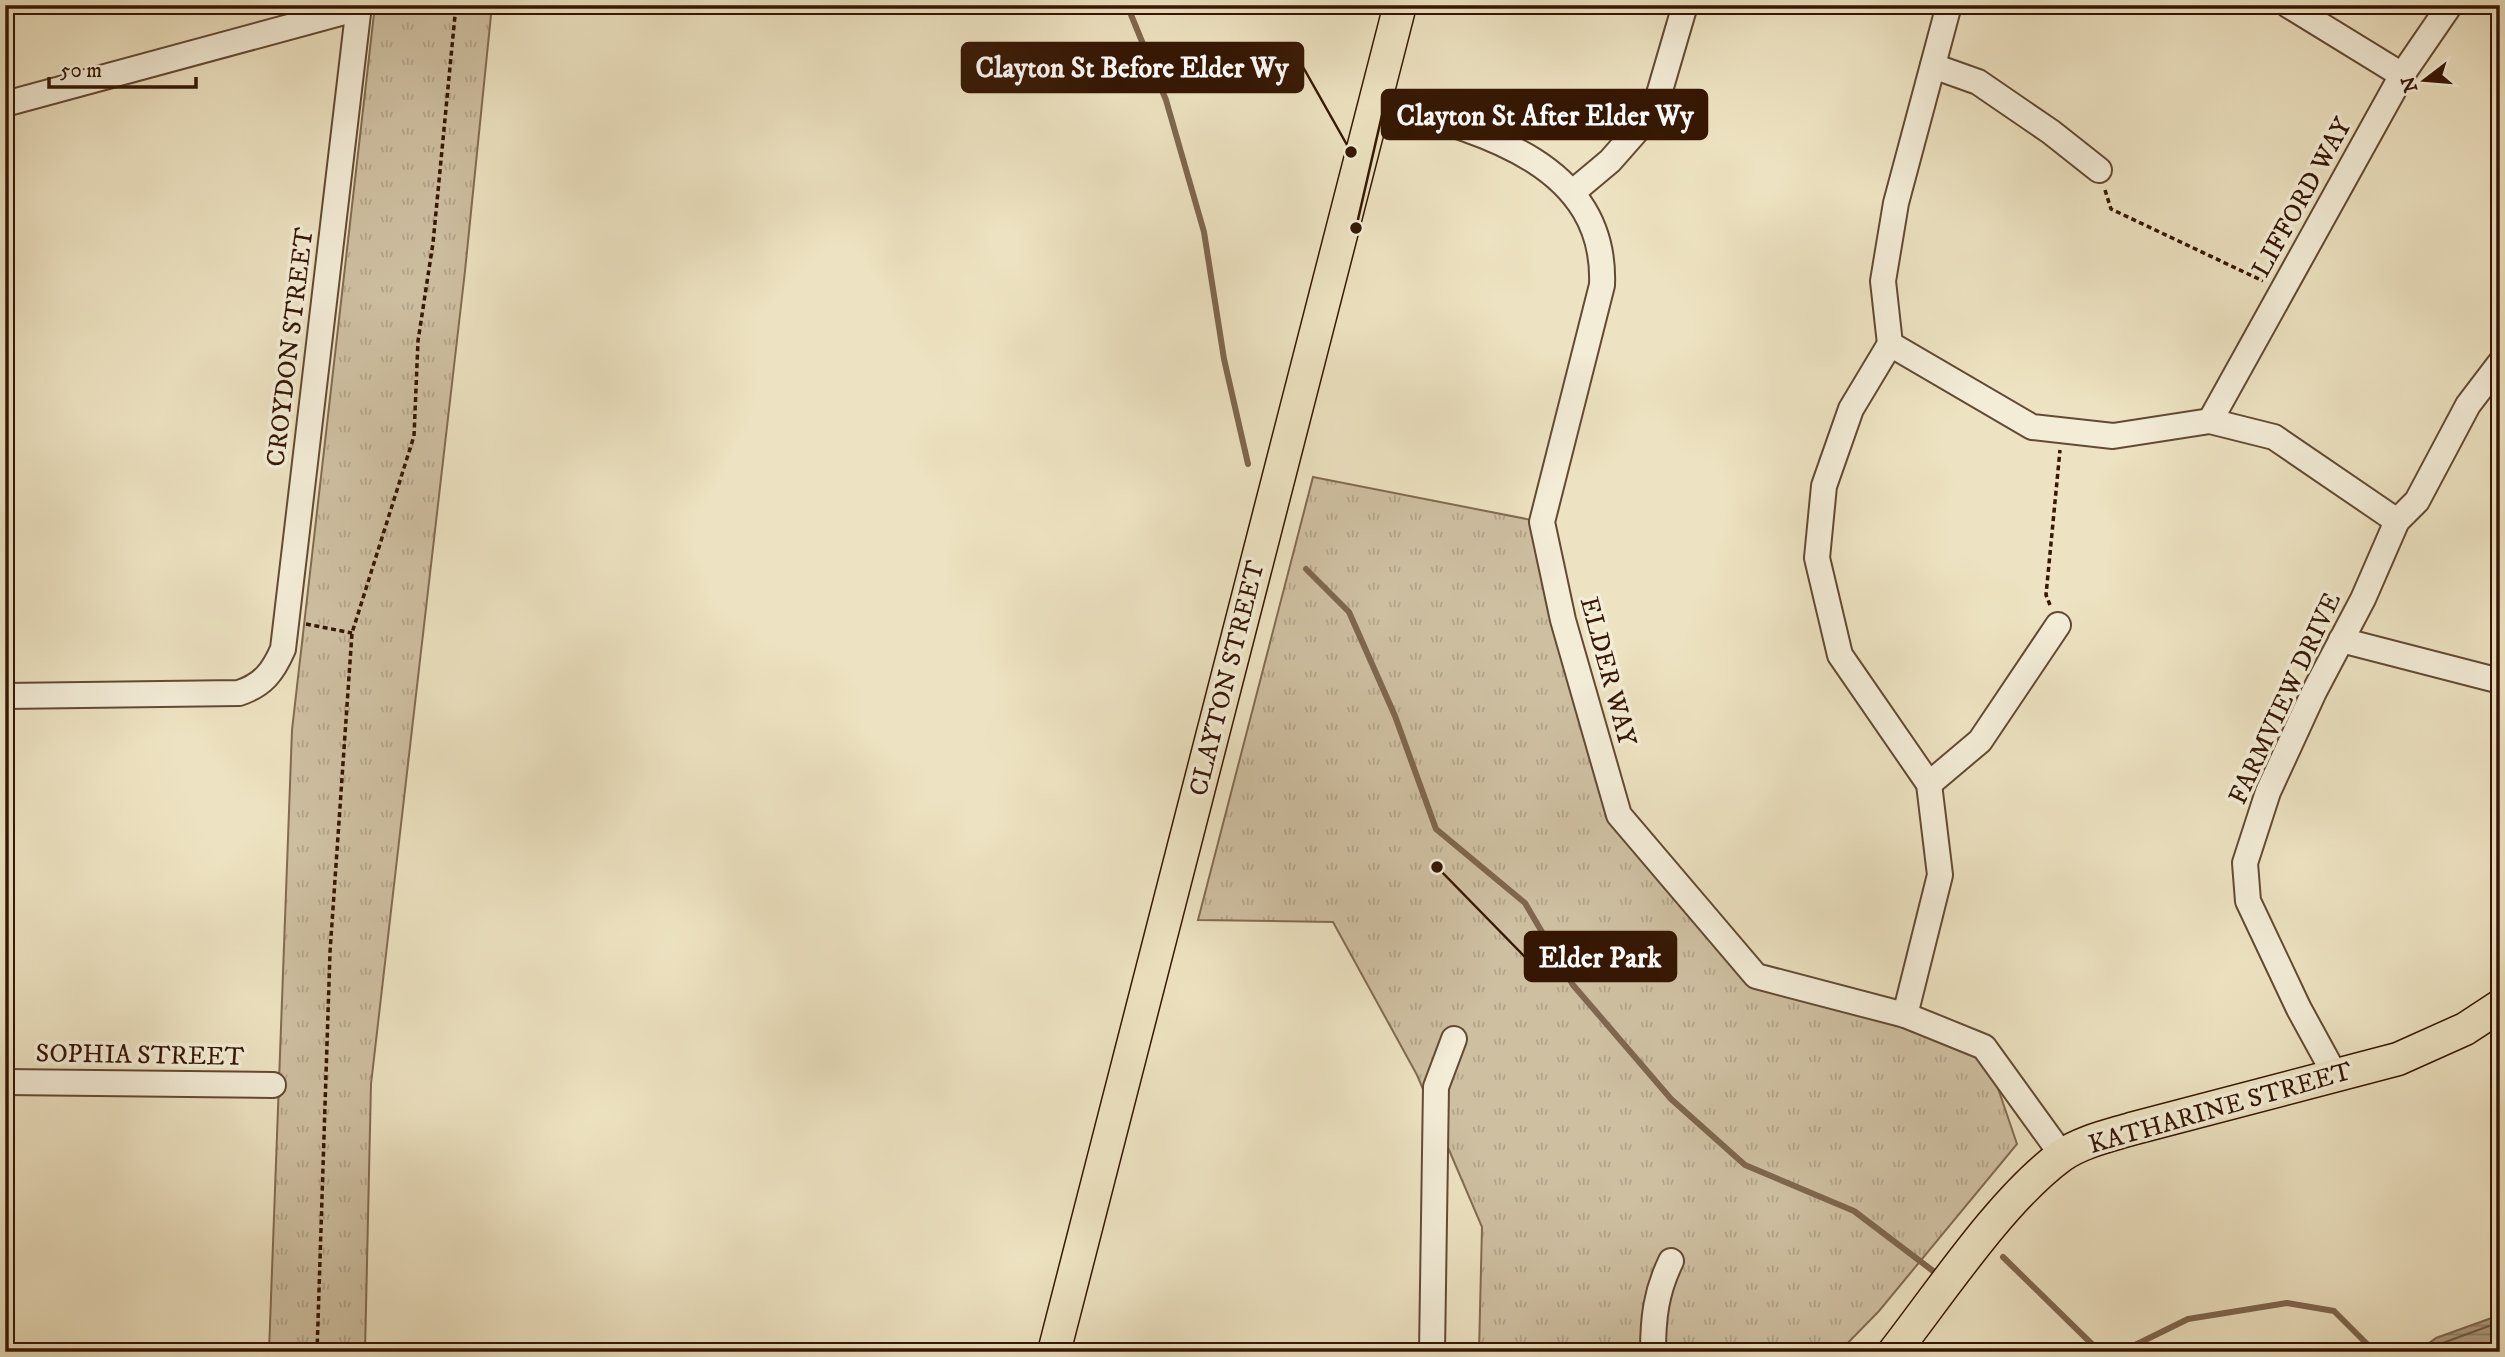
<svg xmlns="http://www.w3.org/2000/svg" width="2505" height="1357" viewBox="0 0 2505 1357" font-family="'IM FELL DW Pica',serif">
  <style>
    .park { fill: url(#park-tufts); stroke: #826b52; stroke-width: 2 }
    .water { fill: url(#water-rules); stroke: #7e674e; stroke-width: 2 }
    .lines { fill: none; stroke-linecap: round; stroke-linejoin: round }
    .shore { stroke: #725a42; stroke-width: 2 }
    .stream { stroke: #7e674e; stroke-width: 6 }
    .minor-casing { stroke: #634a32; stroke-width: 28 }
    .major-casing { stroke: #351703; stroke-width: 35 }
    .path { stroke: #351703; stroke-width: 3.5; stroke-dasharray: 5 3.5; stroke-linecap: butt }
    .minor { stroke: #f3ecd7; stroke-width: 24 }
    .major { stroke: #ede2c1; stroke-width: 32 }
    .labels { text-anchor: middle; stroke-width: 7; stroke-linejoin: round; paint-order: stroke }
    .street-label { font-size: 26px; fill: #351703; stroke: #f3ecd7 }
    .leader { fill: none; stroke: #351703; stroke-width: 2.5 }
    .callout-dot { fill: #351703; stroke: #f3ecd7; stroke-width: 2.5 }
    .callout { fill: #351703; stroke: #351703; stroke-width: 2.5 }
    .callout-label { font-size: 28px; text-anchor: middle; font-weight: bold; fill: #fff }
  </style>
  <defs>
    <pattern id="park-tufts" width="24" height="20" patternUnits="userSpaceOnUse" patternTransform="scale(1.75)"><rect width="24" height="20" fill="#cebfa1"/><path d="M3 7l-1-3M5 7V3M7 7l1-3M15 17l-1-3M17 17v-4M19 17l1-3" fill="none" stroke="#b2a389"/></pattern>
    <pattern id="water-rules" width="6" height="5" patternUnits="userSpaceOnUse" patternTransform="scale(1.75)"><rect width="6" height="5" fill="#ae9d80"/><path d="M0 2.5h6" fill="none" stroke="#8e7f67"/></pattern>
  </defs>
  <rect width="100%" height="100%" fill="#ede2c1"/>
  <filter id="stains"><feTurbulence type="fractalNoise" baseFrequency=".00286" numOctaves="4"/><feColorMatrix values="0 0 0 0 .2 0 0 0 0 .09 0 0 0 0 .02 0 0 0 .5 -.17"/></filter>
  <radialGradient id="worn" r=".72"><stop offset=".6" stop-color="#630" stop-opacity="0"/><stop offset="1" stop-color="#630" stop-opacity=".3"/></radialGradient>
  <g class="park">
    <polygon points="375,5 492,5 465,271 371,1084 365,1352 269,1352 292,730"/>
    <polygon points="1313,477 1542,522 1619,815 1756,976 1984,1047 2017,1144 1879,1311 1839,1352 1479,1352 1482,1227 1417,1075 1333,922 1198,920"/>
  </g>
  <polygon class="water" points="2500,1315 2500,1352 2417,1352 2436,1338"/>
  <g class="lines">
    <polyline class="shore" points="2429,1352 2440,1344 2500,1322"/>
    <g class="stream">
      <polyline points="1127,5 1166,100 1204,232 1224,359 1248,464"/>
      <polyline points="1306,569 1349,612 1395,716 1436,829 1525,903 1573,985 1671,1099 1745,1165 1854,1211 1937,1274"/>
      <polyline points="2003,1257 2099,1351 2133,1346 2188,1319 2287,1303 2334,1311 2375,1352"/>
    </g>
    <defs>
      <g id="minor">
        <polyline points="1949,5 1896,203 1883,281 1890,344 2032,427 2113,436 2210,421 2274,437 2397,521"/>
        <polyline points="2288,5 2402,75"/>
        <polyline points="1933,66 1978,82 2051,132 2099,170"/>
        <path d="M1375,102c97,27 232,57 227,183l-60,237 21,98 56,195 137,161 149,39 79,32 78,108"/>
        <polyline points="5,104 359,8"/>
        <polyline points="1573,192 1610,161 1654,111 1685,5"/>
        <polyline points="1890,344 1851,409 1824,486 1817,558 1840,655 1929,784 1940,875 1905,1015"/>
        <polyline points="2210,421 2402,75 2450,5"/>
        <polyline points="2341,640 2500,681"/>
        <path d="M5,696l234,-3c24,-8 34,-21 44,-44l76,-644"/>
        <polyline points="1929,784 1980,741 2058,625"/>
        <polyline points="2334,1073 2299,1009 2248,901 2245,863 2268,792 2314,692 2363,599 2397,521 2417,501 2468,405 2500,363"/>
        <polyline points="5,1082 273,1085"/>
        <polyline points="1432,1352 1436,1087 1454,1039"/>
        <path d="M1653,1352c0,-34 3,-60 18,-91"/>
      </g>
      <g id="major">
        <polyline points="1054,1352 1400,5"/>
        <path d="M1894,1352c46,-59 108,-153 167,-196 20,-14 47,-20 70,-27l267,-70 67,-30 35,-23"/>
      </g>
    </defs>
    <use href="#minor" class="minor-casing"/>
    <use href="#major" class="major-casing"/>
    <g class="path">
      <polyline points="2105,190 2111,209 2263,281"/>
      <polyline points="2050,605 2046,595 2060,450"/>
      <polyline points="306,624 352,633"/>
      <polyline points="2498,700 2494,711 2500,720"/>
      <polyline points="317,1352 330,952 352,633 414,436 418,341 433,243 456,5"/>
    </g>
    <use href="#minor" class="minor"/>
    <use href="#major" class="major"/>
  </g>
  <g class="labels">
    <g class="street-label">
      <text transform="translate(2301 197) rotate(-61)" y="9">LIFFORD WAY</text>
      <text transform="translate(289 347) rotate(-83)" y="9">CROYDON STREET</text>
      <text transform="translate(1609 671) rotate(75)" y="9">ELDER WAY</text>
      <text transform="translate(1226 678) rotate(-76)" y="9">CLAYTON STREET</text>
      <text transform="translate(2284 698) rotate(-65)" y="9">FARMVIEW DRIVE</text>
      <text transform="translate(140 1054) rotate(1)" y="9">SOPHIA STREET</text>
      <text transform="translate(2220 1107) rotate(-16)" y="9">KATHARINE STREET</text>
    </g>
  </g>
  <path class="leader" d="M1351 152L1303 67M1356 228L1382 115M1437 867L1525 957"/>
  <g class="callout-dot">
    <circle cx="1351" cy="152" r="7"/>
    <circle cx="1356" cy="228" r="7"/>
    <circle cx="1437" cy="867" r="7"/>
  </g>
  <g class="callout">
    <rect x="962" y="43" width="341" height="49" rx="7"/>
    <rect x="1382" y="90" width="325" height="49" rx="7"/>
    <rect x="1525" y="932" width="151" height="49" rx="7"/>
  </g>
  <g class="callout-label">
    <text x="1132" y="77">Clayton St Before Elder Wy</text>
    <text x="1545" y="125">Clayton St After Elder Wy</text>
    <text x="1600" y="967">Elder Park</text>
  </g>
  <rect width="2505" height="1357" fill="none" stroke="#ede2c1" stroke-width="28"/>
  <rect x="7" y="7" width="2491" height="1343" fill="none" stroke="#351703" stroke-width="3.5"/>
  <rect x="14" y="14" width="2477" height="1329" fill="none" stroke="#351703" stroke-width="2"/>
  <g transform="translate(2425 80) rotate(254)" stroke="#f3ecd7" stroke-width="5" paint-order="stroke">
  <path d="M0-5L12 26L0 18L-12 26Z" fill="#351703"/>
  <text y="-10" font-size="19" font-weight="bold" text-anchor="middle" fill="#351703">N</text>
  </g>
  <path d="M49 77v10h147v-10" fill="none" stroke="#351703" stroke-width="3.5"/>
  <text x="60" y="77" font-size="21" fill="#351703" stroke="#f3ecd7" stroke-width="5" paint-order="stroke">50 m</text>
  <rect width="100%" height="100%" filter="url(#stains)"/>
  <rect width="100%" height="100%" fill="url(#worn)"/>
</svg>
